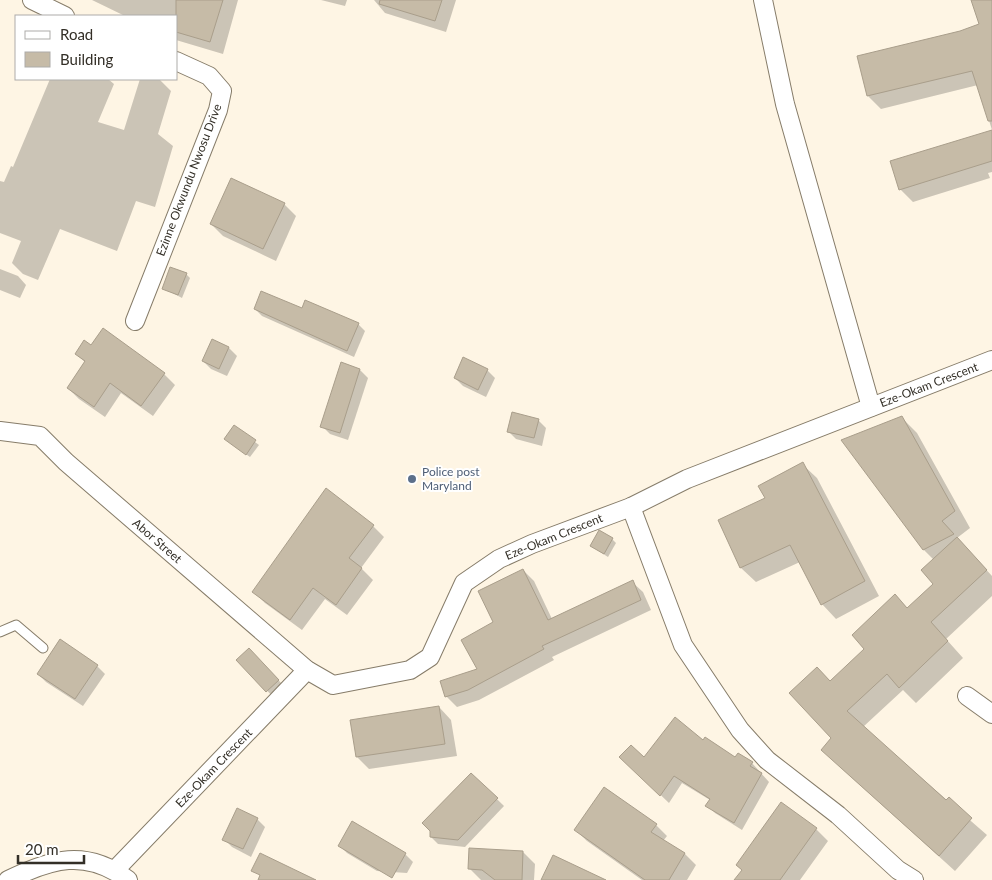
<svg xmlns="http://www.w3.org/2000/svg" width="992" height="880" viewBox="0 0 992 880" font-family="Lato,sans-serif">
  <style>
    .shadow { fill: #0003 }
    .building { fill: #c6bba7; stroke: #a99e8b }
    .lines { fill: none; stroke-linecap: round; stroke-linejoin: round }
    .lane-casing { stroke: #867c69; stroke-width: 11 }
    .street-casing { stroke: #867c69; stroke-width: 20 }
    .lane { stroke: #fff; stroke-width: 9 }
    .street { stroke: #fff; stroke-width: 18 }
    .service-dot { fill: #5c6f8a; stroke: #fff; stroke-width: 2 }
    .labels { text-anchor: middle; stroke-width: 4; stroke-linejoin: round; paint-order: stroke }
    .street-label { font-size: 12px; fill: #332f27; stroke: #fff }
    .service-label { font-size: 12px; fill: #4e5e75; stroke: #fff; text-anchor: start }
  </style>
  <rect width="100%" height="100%" fill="#fef5e4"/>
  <g class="shadow">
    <polygon points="92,0 238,0 223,54 176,40 176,16 125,16"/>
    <polygon points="321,0 347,0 345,6"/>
    <polygon points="374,0 456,0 446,32 385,13"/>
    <polygon points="972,0 992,0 992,130 978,85 881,109 868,96 960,33 980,25"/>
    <polygon points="50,79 108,79 114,84 98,122 124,130 140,79 160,80 171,91 158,134 173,146 155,207 136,201 117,251 60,229 38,280 23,274 12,263 21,241 0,233 0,181 4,182 11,166 13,167"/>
    <polygon points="992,131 992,172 988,173 990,178 913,202 900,189"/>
    <polygon points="284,204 296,216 276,261 223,236 211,224"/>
    <polygon points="0,269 18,276 26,285 20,298 0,290"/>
    <polygon points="186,274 190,278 182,298 163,288"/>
    <polygon points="255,309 303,310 358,324 365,331 354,357 262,316"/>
    <polygon points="92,346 164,374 175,385 153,416 121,393 105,417 79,399 68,388 86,363 76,354"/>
    <polygon points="229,348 237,356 227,376 211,369 203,361"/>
    <polygon points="360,370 368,378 348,440 330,434 322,426"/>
    <polygon points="487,370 495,378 486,397 463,386 455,378"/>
    <polygon points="901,417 917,433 970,528 957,538 992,576 992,596 946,639 963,658 916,703 903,690 863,727 987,835 955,871 839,766 833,738 831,682 866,649 895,596 908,609 935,584 934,560 924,550 843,441"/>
    <polygon points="538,420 546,428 542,446 516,439 508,431"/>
    <polygon points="235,427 259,445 250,457 230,443"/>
    <polygon points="802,464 817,478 879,596 836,619 822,604 800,562 756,582 741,568 720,521 767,499"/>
    <polygon points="373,526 384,537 361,568 373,580 347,615 325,599 302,630 265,603 254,592"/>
    <polygon points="612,539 616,543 608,557 591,546"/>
    <polygon points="523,570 534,581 552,619 632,582 643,592 651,610 552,657 554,660 479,700 457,707 446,696 479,670 495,622"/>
    <polygon points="249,650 286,688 275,699 238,660"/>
    <polygon points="97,666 105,674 83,706 46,682 38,674"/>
    <polygon points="439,707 451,720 457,756 369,769 357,757"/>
    <polygon points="704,742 736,759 752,763 769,782 742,830 715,813 707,805 710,800 682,783 669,803 621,757 644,759"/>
    <polygon points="471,774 504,806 465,847 438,844 431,837"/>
    <polygon points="782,804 816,829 828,841 800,880 736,880 743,871 737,865"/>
    <polygon points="257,819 265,827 251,857 232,847 224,839"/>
    <polygon points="656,825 667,836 663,841 685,854 696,865 687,880 642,880 587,841 576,830"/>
    <polygon points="339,845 405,854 413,862 407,873 377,871 347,853"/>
    <polygon points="523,852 535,864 534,880 481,880 469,868"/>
  </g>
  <g class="building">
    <polygon points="176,0 223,0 210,42 176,32"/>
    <polygon points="380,0 442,0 435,21 379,4"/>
    <polygon points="971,0 992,0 992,121 988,121 972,71 867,96 857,56 960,31 979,24"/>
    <polygon points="992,130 992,161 899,190 890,161"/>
    <polygon points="231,178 285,203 263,249 210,224"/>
    <polygon points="170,267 187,273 178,295 162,289"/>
    <polygon points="261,291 302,308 305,300 359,323 347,351 254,309"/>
    <polygon points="103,328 165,373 141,406 110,383 94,407 67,388 85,361 75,354 84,340 91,345"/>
    <polygon points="212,339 229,347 219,369 202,361"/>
    <polygon points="463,357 488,369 478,390 454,378"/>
    <polygon points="341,362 360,369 340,433 320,427"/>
    <polygon points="512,412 539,419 534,438 507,432"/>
    <polygon points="902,416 955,511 942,521 954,534 923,550 841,440"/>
    <polygon points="234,425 256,440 246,455 224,439"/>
    <polygon points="803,462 865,581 821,605 790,545 740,568 718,520 765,498 758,486"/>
    <polygon points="326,488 374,525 349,558 362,568 336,605 313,588 290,620 252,592"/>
    <polygon points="599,530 613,538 604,554 590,546"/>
    <polygon points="957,537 987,570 931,622 948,641 899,688 887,674 847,711 946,800 949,797 972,818 939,856 821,750 831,738 789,693 817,667 830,681 864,649 852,635 895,594 907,608 933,584 921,570"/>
    <polygon points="523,569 548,620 633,580 641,600 542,646 544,649 468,690 445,697 440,681 477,669 461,640 493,622 478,591"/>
    <polygon points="60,639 98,665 75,699 37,674"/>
    <polygon points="249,648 279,680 266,692 236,660"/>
    <polygon points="439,706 445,744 356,757 350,720"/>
    <polygon points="675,717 703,740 705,737 735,757 738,753 753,762 750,766 762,773 734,823 705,806 710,799 674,776 660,796 619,757 631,745 644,757"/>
    <polygon points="471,773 498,798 458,840 430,837 430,831 422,823"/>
    <polygon points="604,787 657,824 651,832 685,853 669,880 645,880 574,830"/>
    <polygon points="781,802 817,828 780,880 734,880 742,870 736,865"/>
    <polygon points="237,808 258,818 243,849 222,840"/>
    <polygon points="352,821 406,853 392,878 338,846"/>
    <polygon points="469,848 523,851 522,880 495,880 482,870 468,869"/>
    <polygon points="260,853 316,880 258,880 260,875 251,871"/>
    <polygon points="553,855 606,880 541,880"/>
  </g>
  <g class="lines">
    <defs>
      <polyline id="lane" points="0,632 16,625 43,648"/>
      <g id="street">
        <polyline points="32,0 65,16"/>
        <polyline points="763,0 785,104 871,407"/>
        <polyline points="135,321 218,110 222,91 209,76 176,61"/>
        <polyline points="0,431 40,436 66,462 307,670 333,685 410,670 430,657 464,583 499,559 532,544 631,507 687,479 992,360"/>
        <polyline points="631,507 683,645 740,730 767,760 838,815 898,870 914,880"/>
        <polyline points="967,696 992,714"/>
        <polyline points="115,870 307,670"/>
        <path d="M8,880c43,-21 78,-32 120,0"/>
      </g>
    </defs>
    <use href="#lane" class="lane-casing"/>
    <use href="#street" class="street-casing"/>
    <use href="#lane" class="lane"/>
    <use href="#street" class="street"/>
  </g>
  <circle class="service-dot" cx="412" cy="479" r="5"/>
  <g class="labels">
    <g class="street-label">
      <text transform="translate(189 180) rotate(-69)" y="4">Ezinne Okwundu Nwosu Drive</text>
      <text transform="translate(929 385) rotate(-21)" y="4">Eze-Okam Crescent</text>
      <text transform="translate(554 537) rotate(-22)" y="4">Eze-Okam Crescent</text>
      <text transform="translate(157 541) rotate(41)" y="4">Abor Street</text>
      <text transform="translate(214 768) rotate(-46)" y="4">Eze-Okam Crescent</text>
    </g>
    <g class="service-label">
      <text x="422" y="476">Police post<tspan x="422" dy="14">Maryland</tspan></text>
    </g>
  </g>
  <rect x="15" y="15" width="162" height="65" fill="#ffffff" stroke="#adaca9"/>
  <rect x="25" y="31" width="25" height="8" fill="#ffffff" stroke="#adaca9"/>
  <text x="60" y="40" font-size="15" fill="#332f27">Road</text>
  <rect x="25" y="52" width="25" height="15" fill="#c6bba7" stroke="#adaca9"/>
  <text x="60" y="65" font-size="15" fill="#332f27">Building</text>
  <path d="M18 855v8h66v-8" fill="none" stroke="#332f27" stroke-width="2.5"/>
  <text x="25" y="855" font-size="15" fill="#332f27" stroke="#ffffff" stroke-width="4" paint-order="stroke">20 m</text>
</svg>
